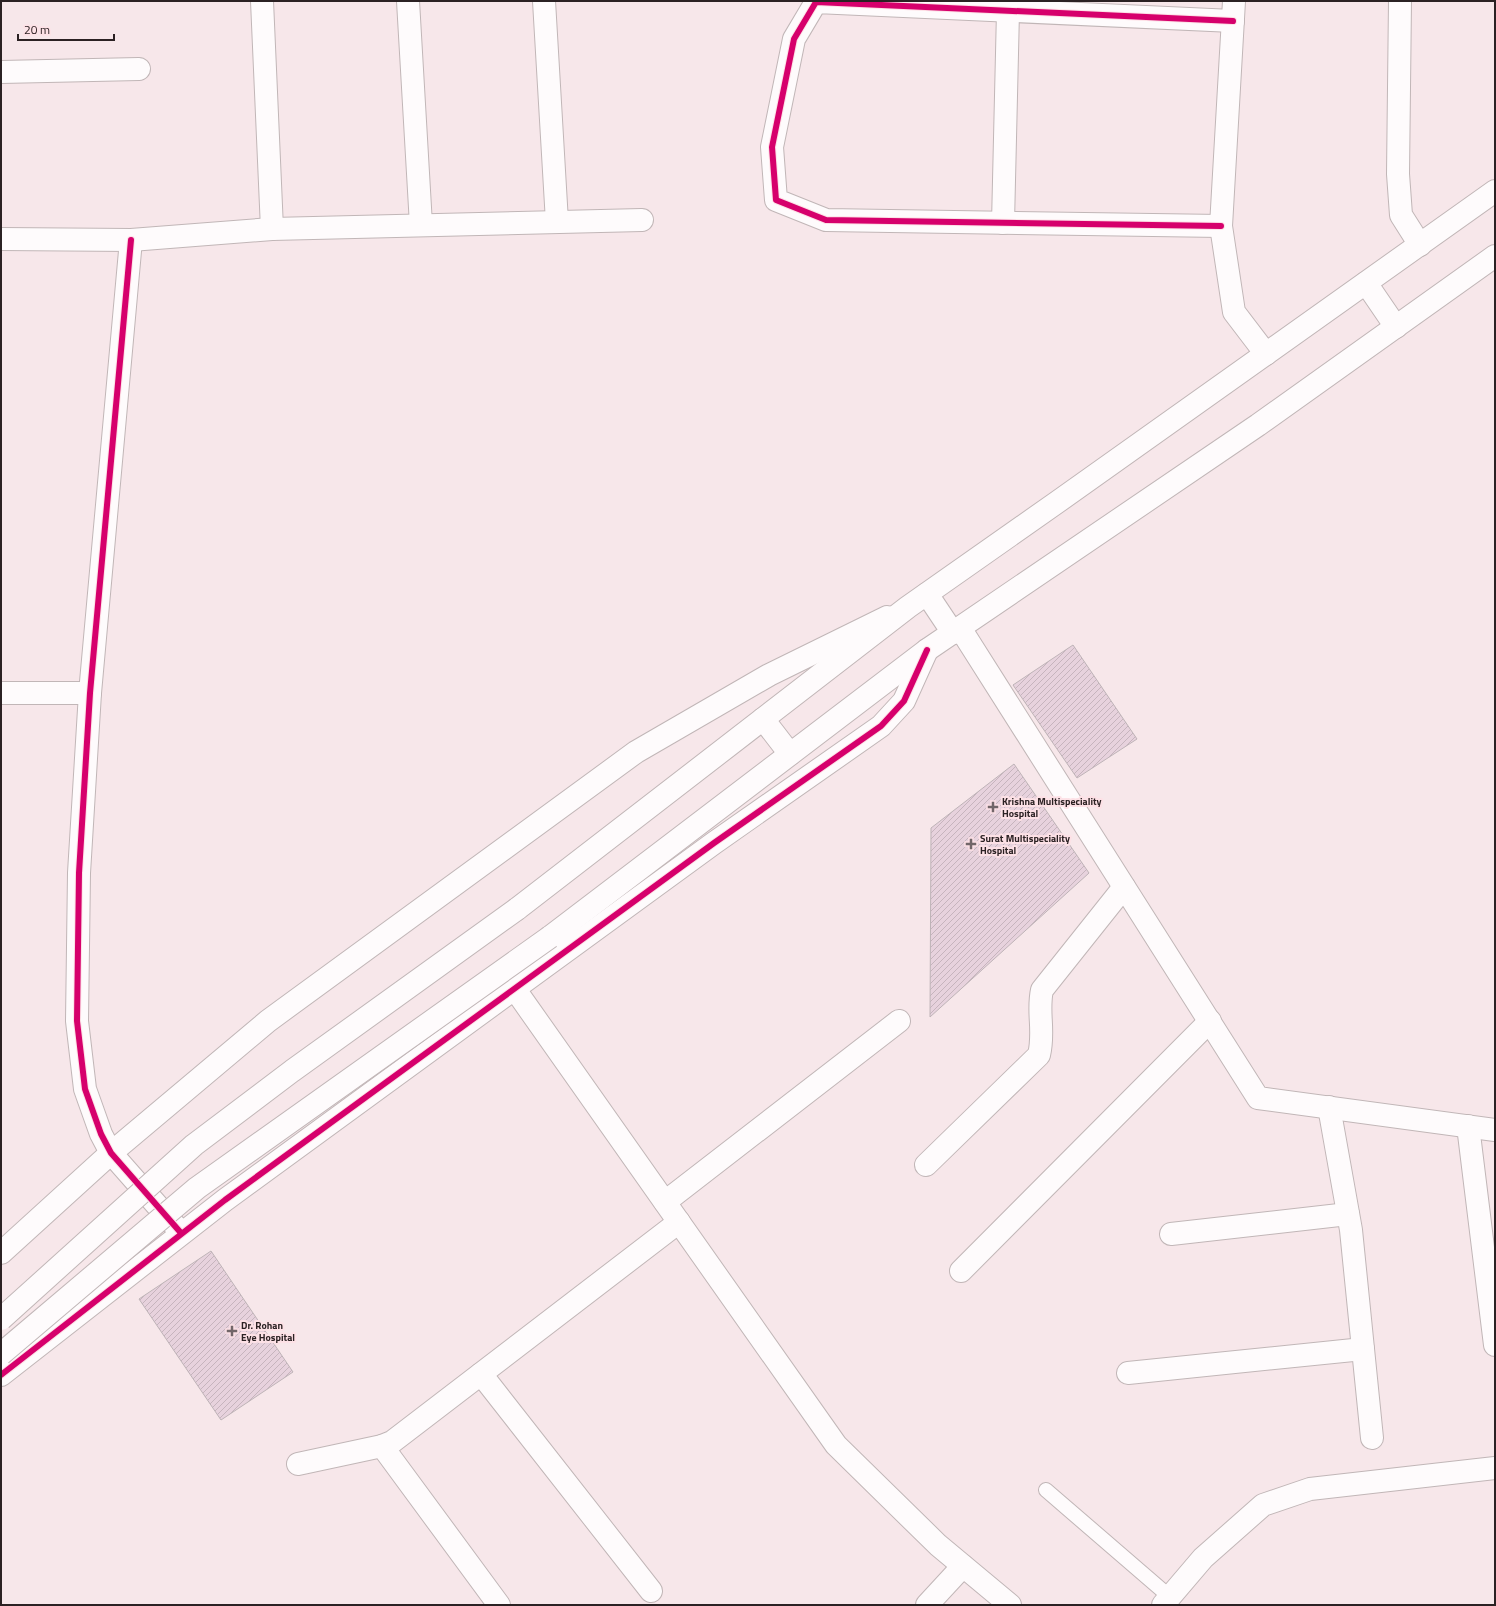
<svg xmlns="http://www.w3.org/2000/svg" width="1496" height="1606" viewBox="0 0 1496 1606" font-family="'Titillium Web',sans-serif">
  <style>
    .building { fill: url(#building-hatch); stroke: #beb3b7 }
    .lines { fill: none; stroke-linecap: round; stroke-linejoin: round }
    .service-casing { stroke: #c1b6b7; stroke-width: 16 }
    .minor-casing { stroke: #c1b6b7; stroke-width: 24 }
    .secondary-casing { stroke: #c1b6b7; stroke-width: 24 }
    .service { stroke: #fefbfc; stroke-width: 14 }
    .minor { stroke: #fefbfc; stroke-width: 22 }
    .secondary { stroke: #fefbfc; stroke-width: 22 }
    .secondary-bridge-casing { stroke: #c1b6b7; stroke-width: 24; stroke-linecap: butt }
    .secondary-bridge { stroke: #fefbfc; stroke-width: 22 }
    .cycleway-casing { stroke: #fde1e6; stroke-width: 8 }
    .cycleway { stroke: #d6006c; stroke-width: 6 }
    .poi-dot { fill: #726669; stroke: #fde1e6; stroke-width: 1.5 }
    .labels { text-anchor: middle; stroke-width: 4; stroke-linejoin: round; paint-order: stroke }
    .poi-label { font-size: 10px; font-weight: bold; fill: #2b2123; stroke: #fde1e6; text-anchor: start }
  </style>
  <defs>
    <pattern id="building-hatch" width="6" height="6" patternUnits="userSpaceOnUse"><rect width="6" height="6" fill="#e7d2dd"/><path d="M-1 1l2-2M0 6l6-6M5 7l2-2" fill="none" stroke="#c6b4bd"/></pattern>
  </defs>
  <rect width="100%" height="100%" fill="#f7e7ea"/>
  <g class="building">
    <polygon points="1073,645 1137,739 1077,778 1013,685"/>
    <polygon points="1014,764 1089,873 930,1017 931,828"/>
    <polygon points="211,1251 293,1372 221,1420 139,1299"/>
  </g>
  <g class="lines">
    <defs>
      <polyline id="service" points="1046,1490 1170,1597"/>
      <g id="minor">
        <polyline points="262,1 272,229"/>
        <polyline points="408,1 421,225"/>
        <polyline points="544,1 557,222"/>
        <polyline points="1234,1 1221,226 1234,312 1266,354"/>
        <polyline points="1400,1 1398,174 1401,215 1420,245"/>
        <polyline points="1,72 139,69"/>
        <polyline points="1003,223 1008,11"/>
        <polyline points="1221,226 826,220 776,200 772,147 794,39 816,2 1233,21"/>
        <polyline points="1,239 131,240 272,229 642,220"/>
        <polyline points="131,240 90,693 79,873 77,1021 85,1089 101,1134 111,1153 177,1228"/>
        <polyline points="960,628 1258,1098 1495,1130"/>
        <polyline points="1,693 90,693"/>
        <polyline points="514,988 836,1445 938,1545 1010,1605"/>
        <polyline points="1329,1107 1351,1230 1372,1438"/>
        <polyline points="1468,1126 1495,1345"/>
        <path d="M926,1165l113,-110c6,-25 -2,-42 3,-65l82,-103"/>
        <polyline points="665,1202 899,1021"/>
        <polyline points="1171,1234 1348,1214"/>
        <polyline points="1,1253 111,1153 268,1021 636,752 769,675 887,617"/>
        <polyline points="961,1271 1210,1021"/>
        <polyline points="1128,1373 1363,1349"/>
        <polyline points="481,1374 651,1591"/>
        <polyline points="1,1375 225,1200 714,843 881,726 904,701 927,650"/>
        <polyline points="382,1446 499,1605"/>
        <polyline points="298,1464 382,1446 392,1442 679,1222"/>
        <polyline points="927,1605 963,1566"/>
        <polyline points="1163,1605 1203,1558 1263,1505 1310,1489 1495,1468"/>
      </g>
      <g id="secondary">
        <polyline points="1366,283 1396,327"/>
        <polyline points="927,594 953,633"/>
        <polyline points="763,719 790,754"/>
        <polyline points="517,909 908,607 1056,503 1495,191"/>
        <polyline points="550,937 927,650 1258,425 1495,256"/>
      </g>
    </defs>
    <use href="#service" class="service-casing"/>
    <use href="#minor" class="minor-casing"/>
    <use href="#secondary" class="secondary-casing"/>
    <use href="#service" class="service"/>
    <use href="#minor" class="minor"/>
    <use href="#secondary" class="secondary"/>
    <defs>
      <g id="secondary-bridge">
        <polyline points="1,1319 194,1145 292,1071 517,909"/>
        <polyline points="1,1354 197,1188 550,937"/>
      </g>
    </defs>
    <use href="#secondary-bridge" class="secondary-bridge-casing"/>
    <use href="#secondary-bridge" class="secondary-bridge"/>
    <defs>
      <g id="cycleway">
        <polyline points="1221,226 826,220 776,200 772,147 794,39 816,2 1233,21"/>
        <polyline points="131,240 90,693 79,873 77,1021 85,1089 101,1134 111,1153 181,1233"/>
        <polyline points="1,1375 225,1200 714,843 881,726 904,701 927,650"/>
      </g>
    </defs>
    <use href="#cycleway" class="cycleway-casing"/>
    <use href="#cycleway" class="cycleway"/>
  </g>
  <g class="poi-dot">
    <path d="M991 801h4v4h4v4h-4v4h-4v-4h-4v-4h4z"/>
    <path d="M969 838h4v4h4v4h-4v4h-4v-4h-4v-4h4z"/>
    <path d="M230 1325h4v4h4v4h-4v4h-4v-4h-4v-4h4z"/>
  </g>
  <g class="labels">
    <g class="poi-label">
      <text x="1002" y="805">Krishna Multispeciality<tspan x="1002" dy="12">Hospital</tspan></text>
      <text x="980" y="842">Surat Multispeciality<tspan x="980" dy="12">Hospital</tspan></text>
      <text x="241" y="1329">Dr. Rohan<tspan x="241" dy="12">Eye Hospital</tspan></text>
    </g>
  </g>
  <rect width="1496" height="1606" fill="none" stroke="#2b2123" stroke-width="4"/>
  <path d="M18 34v6h96v-6" fill="none" stroke="#2b2123" stroke-width="2"/>
  <text x="24" y="34" font-size="12" fill="#2b2123" stroke="#fde1e6" stroke-width="3" paint-order="stroke">20 m</text>
</svg>
